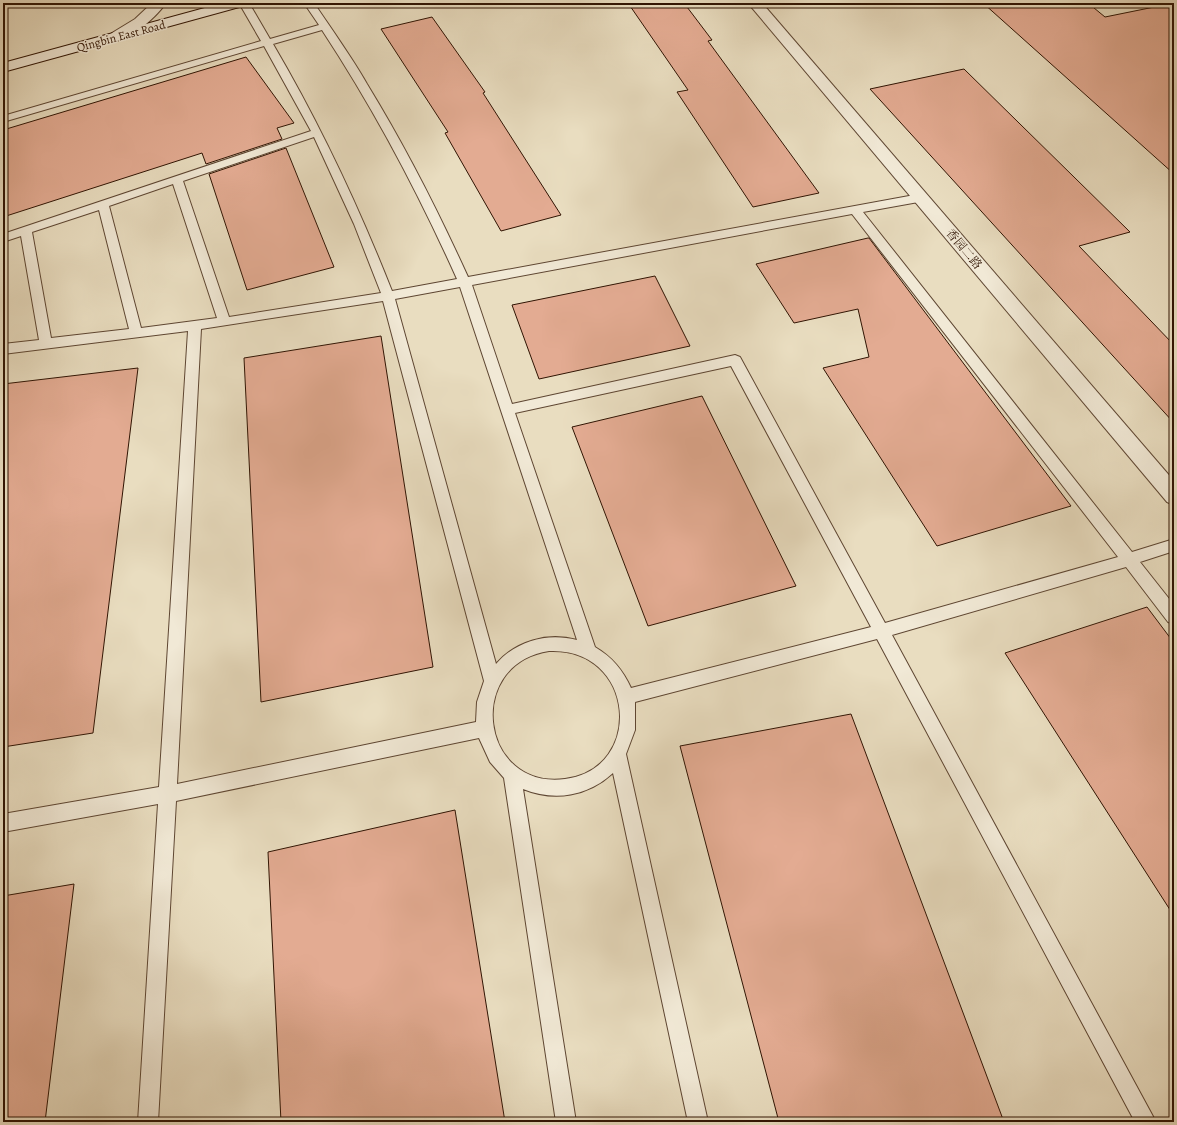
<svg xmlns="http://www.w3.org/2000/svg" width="1177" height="1125" viewBox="0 0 1177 1125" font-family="Alegreya,'Noto Serif SC',serif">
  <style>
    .building { fill: #e3ab92; stroke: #301403 }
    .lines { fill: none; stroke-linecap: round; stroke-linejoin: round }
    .lane-casing { stroke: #5e4632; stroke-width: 2 }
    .street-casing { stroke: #5e4632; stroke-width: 2 }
    .secondary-casing { stroke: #301403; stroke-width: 2 }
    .lane { fill: #f1e9d6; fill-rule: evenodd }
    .street { fill: #f1e9d6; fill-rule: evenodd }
    .secondary { fill: #f1e9d6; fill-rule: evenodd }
    .labels { text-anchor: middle; stroke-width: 3; stroke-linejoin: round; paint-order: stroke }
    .far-street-label { font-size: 12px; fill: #301403; stroke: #f1e9d6 }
  </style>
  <rect width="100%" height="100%" fill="#e9ddc0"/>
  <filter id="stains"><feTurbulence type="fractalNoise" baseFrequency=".005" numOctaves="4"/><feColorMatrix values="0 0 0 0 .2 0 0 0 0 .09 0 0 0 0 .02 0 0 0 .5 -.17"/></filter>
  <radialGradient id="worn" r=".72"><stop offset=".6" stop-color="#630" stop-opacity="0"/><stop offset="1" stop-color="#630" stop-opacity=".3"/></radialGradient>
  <g class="building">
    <polygon points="628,3 684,3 712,40 708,41 819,193 753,207 677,92 688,90"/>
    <polygon points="983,3 1088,3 1105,17 1174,3 1174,174"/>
    <polygon points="432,17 485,92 483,93 561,215 501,231 445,133 448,132 381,29"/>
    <polygon points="246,57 294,123 277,128 282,139 206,164 202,153 3,217 3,130"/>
    <polygon points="964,69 1130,232 1079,246 1174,345 1174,423 870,89"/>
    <polygon points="286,148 334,267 247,290 209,174"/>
    <polygon points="868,238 869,238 1071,506 937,546 823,368 869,357 858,309 794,323 756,264"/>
    <polygon points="655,276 690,346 539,379 512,305"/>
    <polygon points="381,336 433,667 261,702 244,358"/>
    <polygon points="138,368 93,733 3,747 3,384"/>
    <polygon points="702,396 796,586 648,626 572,427"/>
    <polygon points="1147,607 1174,643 1174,916 1005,653"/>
    <polygon points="851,714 1004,1122 779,1122 680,746"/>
    <polygon points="455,810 505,1122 281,1122 268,852"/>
    <polygon points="74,884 45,1122 3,1122 3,896"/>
  </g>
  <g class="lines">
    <defs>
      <path id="lane" d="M239,3h10l21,36 49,-14 -15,-22h10c18,27 37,53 53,81 38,62 71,127 101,193l452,-83 4,1 2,3 -2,3 -61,11 269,340 42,-13v12l-34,11 34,43v19l-6,-2 -42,-55 -234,68 264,487h-21l-258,-483 -242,63v28l-9,24 82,368h-20l-75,-349c-25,23 -58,29 -90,16l53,333h-20l-52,-344 -14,-16 -11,-24 -303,63 -18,321h-20l20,-318 -155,28v-18l156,-27 29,-456 -185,23v-10l36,-4 -18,-104 -18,6v-8l308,-103 -47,-85 -261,76v-6l258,-75zM322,30c52,79 96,162 135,249l-65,12c-34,-86 -72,-167 -119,-247zM314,137l40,87 27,69 -152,24 -46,-136zM173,184l44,134 -76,10 -32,-122zM99,210l30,119 -78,9 -19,-106zM852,214l266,343 -233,66 -145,-266 -5,-2 -223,49 -40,-119zM460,287l117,353c-30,-8 -61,1 -81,24l-101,-365zM383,301l101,380 -7,21 -1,20 -299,62 24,-455zM731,366l140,261 -240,61c-8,-18 -19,-31 -36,-41l-80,-234zM549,651c87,-4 96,118 16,128 -85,11 -101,-115 -16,-128z"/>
      <g id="street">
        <path d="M152,3h14c-9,13 -37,40 -54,36l-2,-3 2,-3 23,-14z"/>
        <polygon points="748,3 762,3 1174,481 1174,505 1167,502"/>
      </g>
      <polygon id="secondary" points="223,3 245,3 243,6 3,72 3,63"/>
    </defs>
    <use href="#lane" class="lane-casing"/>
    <use href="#street" class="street-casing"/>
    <use href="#secondary" class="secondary-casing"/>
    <use href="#lane" class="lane"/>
    <use href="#street" class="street"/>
    <use href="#secondary" class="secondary"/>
  </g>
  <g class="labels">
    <g class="far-street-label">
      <text transform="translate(121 36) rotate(-15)" y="4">Qingbin East Road</text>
      <text transform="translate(964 249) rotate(50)" y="4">香园二路</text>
    </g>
  </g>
  <rect width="1177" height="1125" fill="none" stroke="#e9ddc0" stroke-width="16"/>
  <rect x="4" y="4" width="1169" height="1117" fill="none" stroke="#301403" stroke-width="2"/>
  <rect x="8" y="8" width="1161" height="1109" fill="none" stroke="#301403"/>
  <rect width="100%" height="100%" filter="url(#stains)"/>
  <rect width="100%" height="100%" fill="url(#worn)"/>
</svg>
